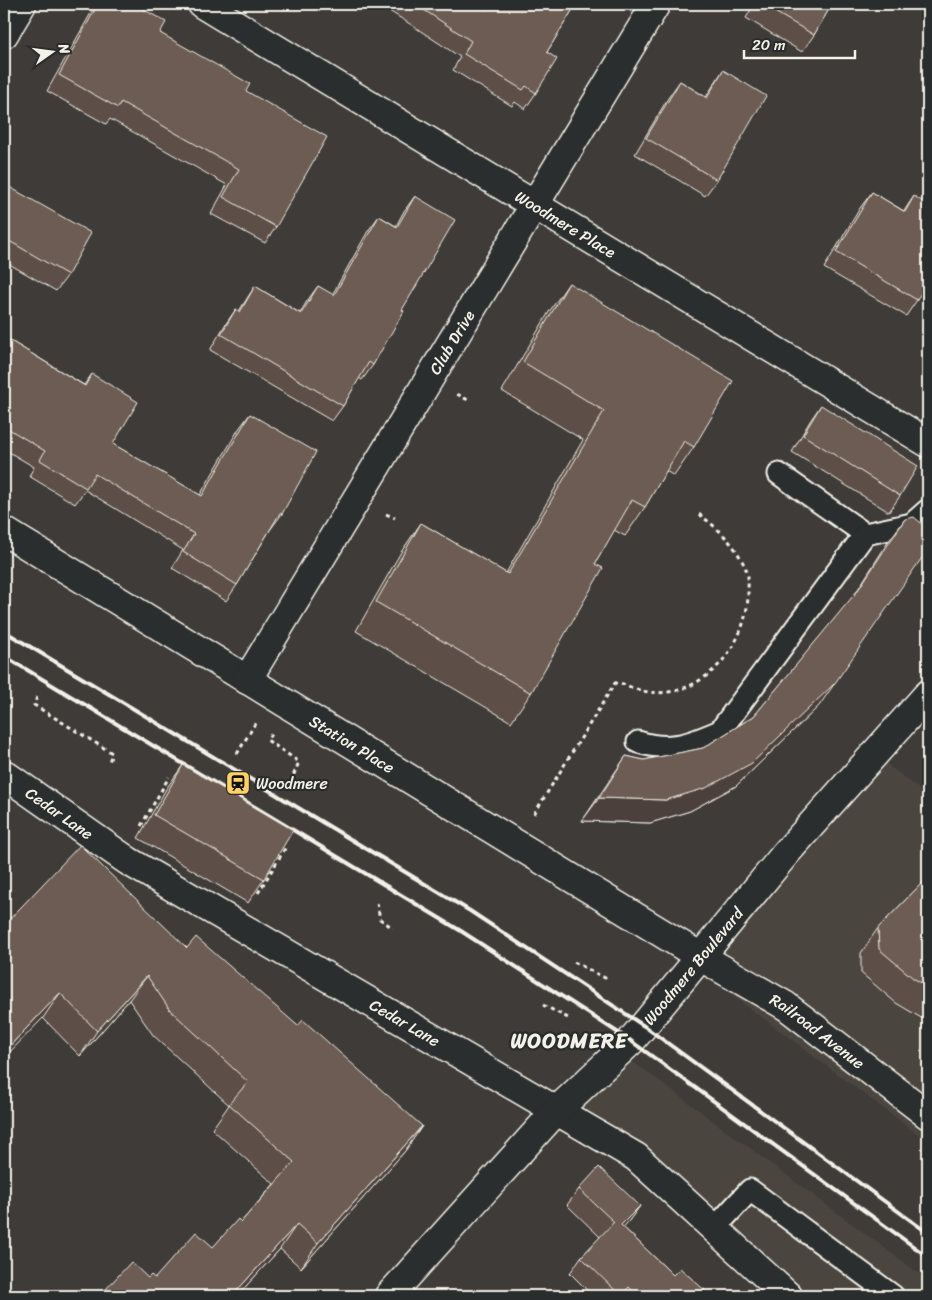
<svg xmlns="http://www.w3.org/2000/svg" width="932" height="1300" viewBox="0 0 932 1300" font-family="Sriracha,sans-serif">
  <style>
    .built { fill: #4c4541 }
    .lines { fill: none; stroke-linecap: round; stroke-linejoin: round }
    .lane-casing { stroke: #f4f1e8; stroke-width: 25 }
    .street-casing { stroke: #f4f1e8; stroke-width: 31 }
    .secondary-casing { stroke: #f4f1e8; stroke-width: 31 }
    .path { stroke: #f4f1e8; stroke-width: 3; stroke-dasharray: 4 4; stroke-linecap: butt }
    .lane { stroke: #2a2d2e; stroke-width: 21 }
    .street { stroke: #2a2d2e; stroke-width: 28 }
    .secondary { stroke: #2a2d2e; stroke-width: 28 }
    .rail { stroke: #f4f1e8; stroke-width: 4 }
    .wall { fill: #5d4f47; stroke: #f4f1e8 }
    .shaded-wall { fill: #4c403a; stroke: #f4f1e8 }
    .building { fill: #6c5c53; stroke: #f4f1e8 }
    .labels { text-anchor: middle; stroke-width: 4.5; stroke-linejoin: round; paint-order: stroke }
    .street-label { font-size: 16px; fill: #f4f1e8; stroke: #2a2d2e }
    .poi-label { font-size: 16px; fill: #f4f1e8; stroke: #2a2d2e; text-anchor: start }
    .district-label { font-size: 21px; font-weight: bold; letter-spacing: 1px; fill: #f4f1e8; stroke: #2a2d2e }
  </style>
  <rect width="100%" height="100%" fill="#3e3b39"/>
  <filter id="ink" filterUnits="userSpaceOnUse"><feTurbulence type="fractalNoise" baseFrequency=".02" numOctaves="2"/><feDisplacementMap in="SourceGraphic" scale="10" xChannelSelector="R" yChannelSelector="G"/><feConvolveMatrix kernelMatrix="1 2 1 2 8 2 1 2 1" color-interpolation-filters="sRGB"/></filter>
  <g filter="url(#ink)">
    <g class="built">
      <polygon points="874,754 928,796 928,1142 688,962"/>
      <polygon points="624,1055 928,1280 928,1296 777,1296 564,1109"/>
    </g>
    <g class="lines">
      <defs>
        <g id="lane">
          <polyline points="779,474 865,534"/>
          <path d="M638,742c33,10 52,2 82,-11l145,-197 47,-10 16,-14"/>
          <polyline points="714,1229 750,1190 893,1296"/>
        </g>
        <g id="street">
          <path id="s1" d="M202,4l726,439"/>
          <polyline points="4,34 22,4"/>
          <path id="s2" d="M4,531l697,426 85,49 142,109"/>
          <path id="s3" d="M247,680l409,-676"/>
          <path id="s4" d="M4,774l124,87 508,296 152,139"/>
        </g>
        <g id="secondary">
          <path id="s5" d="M389,1296l166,-184 76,-71 156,-189 141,-158"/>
        </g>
      </defs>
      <use href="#lane" class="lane-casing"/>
      <use href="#street" class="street-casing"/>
      <use href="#secondary" class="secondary-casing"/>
      <g class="path">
        <polyline points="457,394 468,400"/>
        <polyline points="386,514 395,518"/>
        <polyline points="37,697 34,705 112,753 109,762"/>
        <polyline points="271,734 267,740 299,762 289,786"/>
        <polyline points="237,754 256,722"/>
        <path d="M534,814l81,-131c7,-1 11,3 18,5 13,5 28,6 41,3 44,-10 75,-56 74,-100 0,-6 1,-13 -1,-19 -10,-27 -29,-44 -51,-60"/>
        <polyline points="141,826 169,777"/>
        <polyline points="258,893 286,847"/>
        <polyline points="377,903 380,919 393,928"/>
        <polyline points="574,962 607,979"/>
        <polyline points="543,1005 570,1019"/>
      </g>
      <use href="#lane" class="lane"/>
      <use href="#street" class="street"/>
      <use href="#secondary" class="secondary"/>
      <g class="rail">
        <polyline points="4,631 470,911 644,1026 928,1233"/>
        <polyline points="4,656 461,931 631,1041 928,1257"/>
      </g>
    </g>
    <g class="wall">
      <polygon points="96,4 134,4 160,33 246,91 276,227 265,243 211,214 227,185 110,119 106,124 47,91"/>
      <polygon points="378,4 477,4 485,8 488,4 576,4 547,52 536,93 525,109 515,102 512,106 453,70 460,57 410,24"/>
      <polygon points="754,4 832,4 814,35 802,52 746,18"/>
      <polygon points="723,70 717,180 705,196 635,154 668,98 680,81 706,97"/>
      <polygon points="4,184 68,275 56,291 4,261"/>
      <polygon points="872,192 904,211 914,196 917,300 906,316 824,268 860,208"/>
      <polygon points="415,196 402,310 373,365 362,380 359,378 343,406 332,421 210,350 225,325 236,309 239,311 255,286 300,313 307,301 318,286 332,295 368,231 379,216 396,226 404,211"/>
      <polygon points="569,283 694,447 674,476 666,471 645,507 625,536 614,530 595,564 531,693 511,722 356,631 401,552 421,523 506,573 583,440 502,391 549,312"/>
      <polygon points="4,337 84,385 92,374 113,444 200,495 238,430 250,414 282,514 270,530 237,585 226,601 172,568 183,550 85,490 75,504 29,476 34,467 4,449"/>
      <polygon points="821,405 900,496 889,512 792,452 810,421"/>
      <polygon points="905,519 819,706 736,786 690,811 650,823 582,821 626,756 644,760 703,748 754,716 853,597 888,542"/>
      <polygon points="183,765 264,879 248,903 138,838 166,789"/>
      <polygon points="928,877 928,1022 896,1003 861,973 861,953 878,928"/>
      <polygon points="4,925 187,948 298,1026 422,1126 405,1151 301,1268 280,1249 237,1296 101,1296 106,1289 148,1278 155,1278 213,1247 241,1222 274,1184 212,1129 229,1105 153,1035 129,1000 80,1056 43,1018"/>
      <polygon points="579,1189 640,1206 628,1222 623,1227 673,1275 711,1296 593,1296 570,1273 581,1257 600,1237 567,1205"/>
    </g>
    <g class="shaded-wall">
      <polygon points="835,683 819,706 736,786 690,811 650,823 582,821 599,798 666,800"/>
      <polygon points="147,976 129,1000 80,1056 97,1031"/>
      <polygon points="60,993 43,1018 4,1058 4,1052"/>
      <polygon points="422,1126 405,1151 301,1268 318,1243"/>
      <polygon points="640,1206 628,1222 610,1242 621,1225"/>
      <polygon points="297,1224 280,1249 237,1296 232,1296"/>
    </g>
    <g class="building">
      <polygon points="98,4 134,4 166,22 160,33 250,84 246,91 327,137 276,227 223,197 239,169 121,102 118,108 59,75"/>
      <polygon points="415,4 477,4 486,9 489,4 576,4 547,52 557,59 536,93 526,86 523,90 464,54 471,41"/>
      <polygon points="761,4 832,4 814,35"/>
      <polygon points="723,70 766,96 717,180 646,138 680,81 707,98"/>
      <polygon points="4,184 91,233 68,275 4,238"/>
      <polygon points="872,192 905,212 914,196 928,205 928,281 917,300 836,252"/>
      <polygon points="415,196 455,220 402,310 404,311 373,365 369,362 343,406 221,334 236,309 240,312 255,286 301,314 318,286 334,295 379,216 397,227"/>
      <polygon points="569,283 733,381 694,447 684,441 645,507 632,500 595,564 603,568 531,693 376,602 421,523 508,574 604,411 523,362"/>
      <polygon points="4,337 85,386 92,374 138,402 113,444 202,496 250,414 316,452 282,514 280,513 237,585 183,552 194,534 95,474 86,488 40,460 45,451 4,426"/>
      <polygon points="821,405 918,466 900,496 803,435"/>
      <polygon points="914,517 928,529 928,549 835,683 752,763 706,788 666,800 599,798 626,756 644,760 703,748 754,716 858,590 905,519"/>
      <polygon points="183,765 293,830 264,879 154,815"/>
      <polygon points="80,845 187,948 196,937 298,1026 303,1020 422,1126 318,1243 297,1224 232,1296 109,1296 112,1293 106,1289 131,1262 148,1278 151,1275 155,1278 196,1232 213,1247 238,1219 241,1222 294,1162 229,1104 248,1082 170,1010 147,976 97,1031 60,993 4,1052 4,925"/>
      <polygon points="928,877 928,987 913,978 879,949 878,928"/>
      <polygon points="599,1167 640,1206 621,1225 673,1275 680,1268 711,1296 638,1296 629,1287 621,1296 581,1257 614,1222 579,1189"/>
    </g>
  </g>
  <defs>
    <symbol id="station-square" viewBox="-11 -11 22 22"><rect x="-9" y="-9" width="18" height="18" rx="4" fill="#ffd166" stroke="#2a2d2e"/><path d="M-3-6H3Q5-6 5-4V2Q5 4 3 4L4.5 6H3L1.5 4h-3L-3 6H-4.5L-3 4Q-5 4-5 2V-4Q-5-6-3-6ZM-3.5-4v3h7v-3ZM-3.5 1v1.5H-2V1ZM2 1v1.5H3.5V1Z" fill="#111"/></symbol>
  </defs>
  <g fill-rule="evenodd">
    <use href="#station-square" x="224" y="769" width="28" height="28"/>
  </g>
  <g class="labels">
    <g class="street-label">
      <text dy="6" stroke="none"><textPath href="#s1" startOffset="425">Woodmere Place</textPath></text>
      <text dy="6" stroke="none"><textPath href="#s3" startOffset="395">Club Drive</textPath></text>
      <text dy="6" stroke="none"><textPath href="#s2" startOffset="408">Station Place</textPath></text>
      <text dy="6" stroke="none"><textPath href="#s4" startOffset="68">Cedar Lane</textPath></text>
      <text dy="6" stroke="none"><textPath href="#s5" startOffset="449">Woodmere Boulevard</textPath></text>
      <text dy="6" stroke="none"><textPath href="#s4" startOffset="472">Cedar Lane</textPath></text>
      <text dy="6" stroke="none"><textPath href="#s2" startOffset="955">Railroad Avenue</textPath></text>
    </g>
    <g class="poi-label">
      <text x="256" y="789">Woodmere</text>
    </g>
    <g class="district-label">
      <text x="569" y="1048">WOODMERE</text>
    </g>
  </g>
  <rect width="932" height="1300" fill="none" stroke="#2a2d2e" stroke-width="20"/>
  <rect x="10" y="10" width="912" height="1280" fill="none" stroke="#f4f1e8" stroke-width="2" filter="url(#ink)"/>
  <g transform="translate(52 52) rotate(76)" stroke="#2a2d2e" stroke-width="4" paint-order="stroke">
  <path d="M0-4L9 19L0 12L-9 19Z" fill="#f4f1e8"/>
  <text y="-8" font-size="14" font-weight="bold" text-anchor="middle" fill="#f4f1e8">N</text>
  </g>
  <path d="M744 50v8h111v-8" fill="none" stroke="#f4f1e8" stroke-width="2.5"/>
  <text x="752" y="50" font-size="15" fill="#f4f1e8" stroke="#2a2d2e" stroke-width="4" paint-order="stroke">20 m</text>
</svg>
